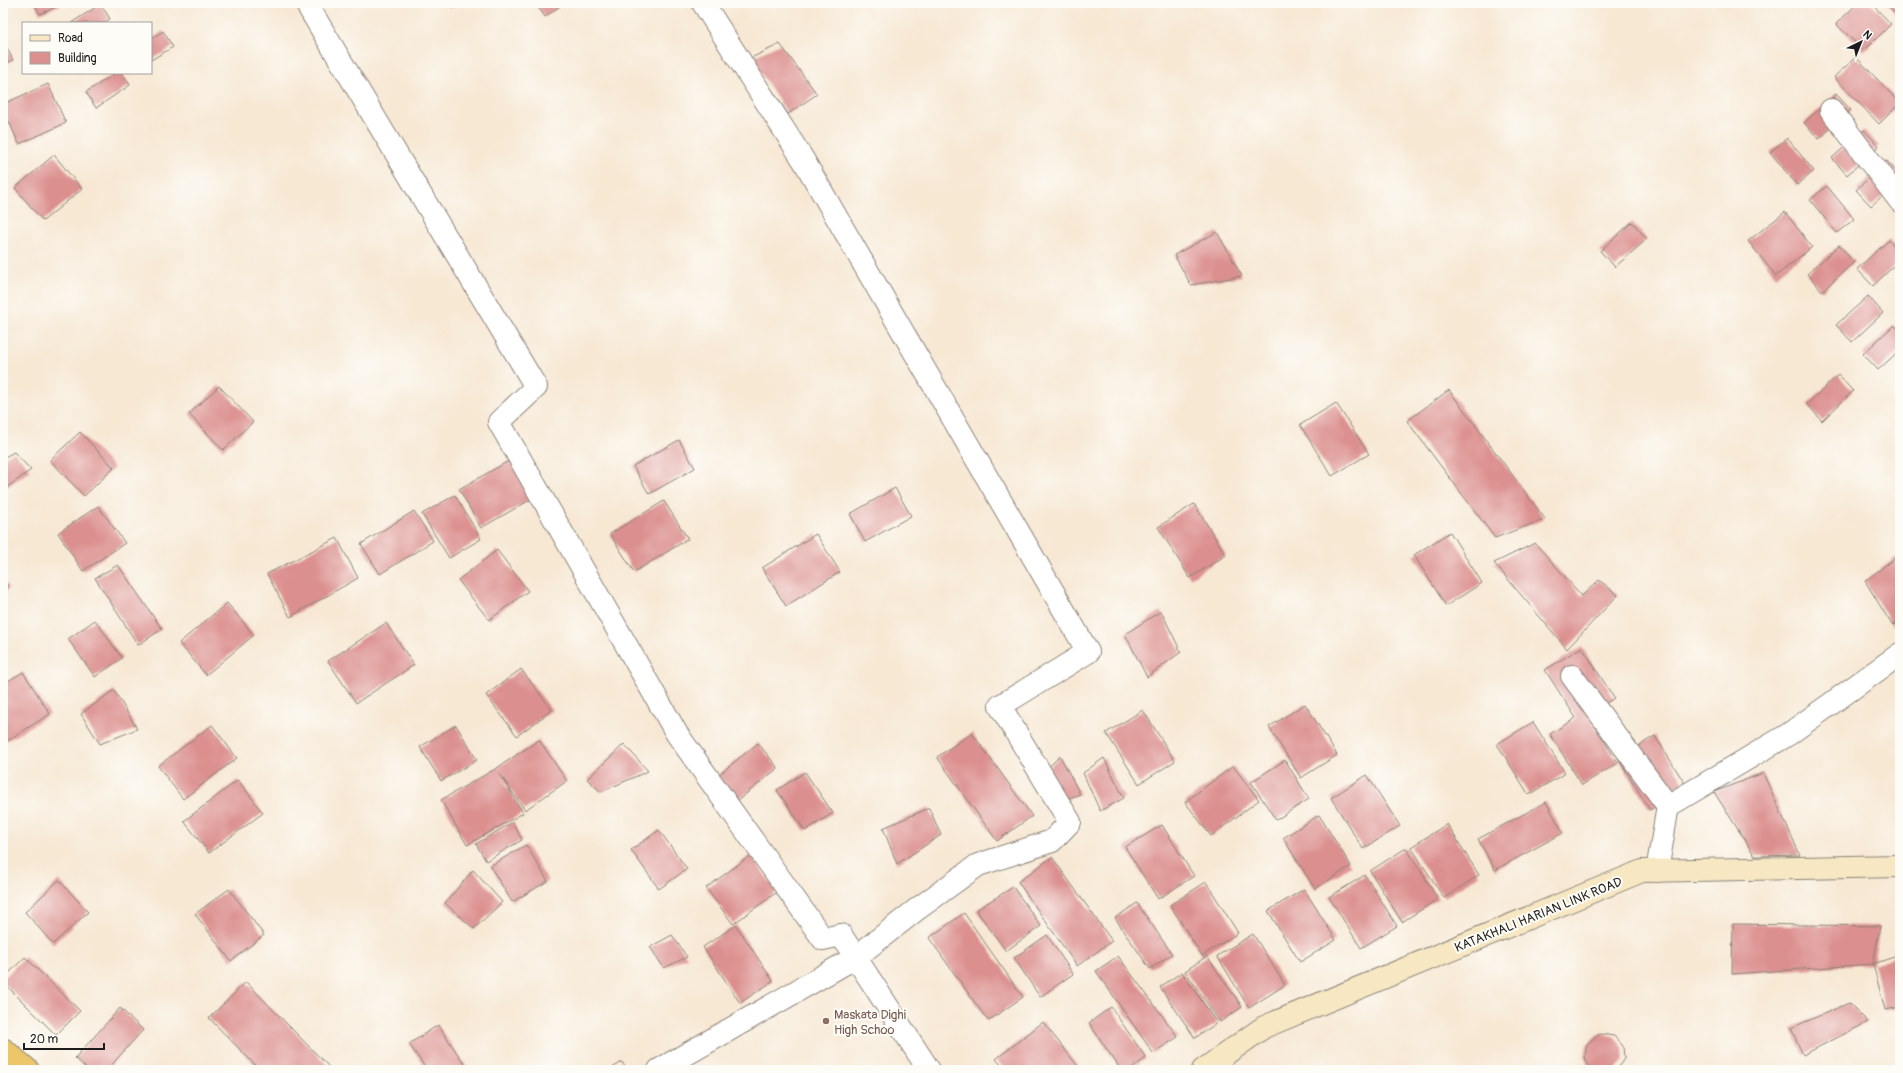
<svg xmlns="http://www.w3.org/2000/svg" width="1903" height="1073" viewBox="0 0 1903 1073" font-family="Pangolin,sans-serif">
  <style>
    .building { fill: #db8f8e }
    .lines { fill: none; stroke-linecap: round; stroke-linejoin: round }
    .street-casing { stroke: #8a8278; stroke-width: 24 }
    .secondary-casing { stroke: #8a8278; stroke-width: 24 }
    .highway-casing { stroke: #8a8278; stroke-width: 24 }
    .street { stroke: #fff; stroke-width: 22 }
    .secondary { stroke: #f7e8c3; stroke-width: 22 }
    .highway { stroke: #ecc669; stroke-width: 22 }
    .education-dot { fill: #8d6e63; stroke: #fdfcf7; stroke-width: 1.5 }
    .labels { text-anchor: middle; stroke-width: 4; stroke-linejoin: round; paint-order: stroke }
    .street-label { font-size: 13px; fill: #1c1c1c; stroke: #fdfcf7 }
    .education-label { font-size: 13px; fill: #785e54; stroke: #fdfcf7; text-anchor: start }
  </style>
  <rect width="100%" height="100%" fill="#fdfcf7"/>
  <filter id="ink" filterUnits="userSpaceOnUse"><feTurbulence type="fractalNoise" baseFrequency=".025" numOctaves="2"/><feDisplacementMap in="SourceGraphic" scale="8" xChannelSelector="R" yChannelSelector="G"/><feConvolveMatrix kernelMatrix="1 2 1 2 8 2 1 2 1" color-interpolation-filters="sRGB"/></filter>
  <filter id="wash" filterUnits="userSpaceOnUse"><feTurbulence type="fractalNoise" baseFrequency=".012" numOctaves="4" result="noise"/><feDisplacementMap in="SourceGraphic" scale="16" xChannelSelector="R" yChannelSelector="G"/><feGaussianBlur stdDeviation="0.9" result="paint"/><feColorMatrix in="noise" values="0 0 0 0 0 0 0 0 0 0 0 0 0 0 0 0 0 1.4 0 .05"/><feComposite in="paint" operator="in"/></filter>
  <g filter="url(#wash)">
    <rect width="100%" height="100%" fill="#f7e8d4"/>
    <g id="blocks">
      <g class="building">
        <polygon points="34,3 65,3 40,14"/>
        <polygon points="448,3 458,3 452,8"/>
        <polygon points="535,3 564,3 545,17"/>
        <polygon points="1858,3 1871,3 1891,24 1864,51 1836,24"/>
        <polygon points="1886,3 1900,3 1900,15 1898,17"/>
        <polygon points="101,4 110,19 104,23 71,23"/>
        <polygon points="163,31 173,47 151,60 151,39"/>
        <polygon points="3,40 13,60 3,65"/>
        <polygon points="780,44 817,94 788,114 751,58"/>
        <polygon points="1856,57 1900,103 1879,124 1834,77"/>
        <polygon points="116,73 122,73 130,85 96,108 86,92"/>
        <polygon points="48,84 66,123 19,144 3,108 3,104"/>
        <polygon points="1836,94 1851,110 1819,139 1804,123"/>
        <polygon points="1864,130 1879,146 1847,175 1832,158"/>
        <polygon points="1787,138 1814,171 1797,185 1770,152"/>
        <polygon points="54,155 82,189 43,221 15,188"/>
        <polygon points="1887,161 1900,175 1900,180 1871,206 1856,190"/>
        <polygon points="1827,186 1854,219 1837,233 1810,200"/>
        <polygon points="1785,212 1812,247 1776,276 1748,241"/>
        <polygon points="1632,222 1647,239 1615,267 1600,251"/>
        <polygon points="1217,232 1242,276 1191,285 1174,255"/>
        <polygon points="1889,240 1900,253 1900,260 1873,286 1857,269"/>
        <polygon points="1839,245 1854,262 1822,291 1807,274"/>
        <polygon points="1868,296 1883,313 1852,342 1836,325"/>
        <polygon points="1894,325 1900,331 1900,350 1878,370 1863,354"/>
        <polygon points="1838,375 1853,391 1822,421 1807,404"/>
        <polygon points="219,386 253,422 223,450 189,414"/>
        <polygon points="1449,390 1545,519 1495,538 1407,421"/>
        <polygon points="1336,403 1369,454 1332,476 1300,425"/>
        <polygon points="80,432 114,468 84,496 50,460"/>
        <polygon points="679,440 695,468 649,494 633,466"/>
        <polygon points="14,452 31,470 3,490 3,458"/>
        <polygon points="514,458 535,497 481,528 459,489"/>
        <polygon points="895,488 911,516 865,542 850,514"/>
        <polygon points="455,495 481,539 449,558 422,514"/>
        <polygon points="664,501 688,539 634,572 610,534"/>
        <polygon points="1194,504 1226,555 1190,578 1158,527"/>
        <polygon points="98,506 125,543 83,571 58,533"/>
        <polygon points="414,511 433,541 380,574 361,544"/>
        <polygon points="1450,532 1482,583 1446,606 1414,555"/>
        <polygon points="816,534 840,572 786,606 762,568"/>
        <polygon points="337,538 358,578 290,617 267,574"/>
        <polygon points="1535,543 1582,596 1599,580 1618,595 1567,649 1494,563"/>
        <polygon points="497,550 528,591 489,620 458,580"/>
        <polygon points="1900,554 1900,622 1892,625 1865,581"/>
        <polygon points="118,565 162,629 138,645 95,578"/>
        <polygon points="3,580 9,588 3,592"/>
        <polygon points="227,603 254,635 206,675 179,643"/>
        <polygon points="1161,611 1181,652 1147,677 1125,634"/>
        <polygon points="95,620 122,658 95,677 68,639"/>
        <polygon points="386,623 414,665 356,703 328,661"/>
        <polygon points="1582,647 1614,698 1588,715 1618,763 1582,785 1550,734 1576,718 1545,670"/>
        <polygon points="521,669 552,710 517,736 486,695"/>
        <polygon points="23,672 50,714 7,741 3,734 3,684"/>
        <polygon points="114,690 137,729 100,744 81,714"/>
        <polygon points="1305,704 1337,755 1301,778 1269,727"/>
        <polygon points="1143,710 1175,761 1139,784 1106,733"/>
        <polygon points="1533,722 1565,773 1529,795 1497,744"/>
        <polygon points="212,725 237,758 183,799 158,766"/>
        <polygon points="456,725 477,760 441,781 420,747"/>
        <polygon points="972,733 1032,816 997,841 937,757"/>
        <polygon points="1655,736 1687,787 1650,810 1618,758"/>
        <polygon points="539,740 567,781 525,810 499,773 523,813 467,845 441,800 497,768"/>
        <polygon points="758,743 778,768 737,801 717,776"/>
        <polygon points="624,744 648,771 601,792 587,779"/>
        <polygon points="1060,756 1080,794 1064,800 1048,768"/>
        <polygon points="1104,758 1124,798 1100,811 1083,773"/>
        <polygon points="1285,760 1309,799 1276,820 1251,782"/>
        <polygon points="1233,766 1259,800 1211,836 1185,802"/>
        <polygon points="805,772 833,813 805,831 777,790"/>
        <polygon points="1763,773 1800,855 1755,856 1714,792"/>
        <polygon points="1367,775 1400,826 1363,849 1331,798"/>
        <polygon points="238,780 263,813 209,853 184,821"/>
        <polygon points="1546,802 1563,833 1495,870 1478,839"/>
        <polygon points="929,808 941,835 897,864 883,828"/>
        <polygon points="1319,815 1351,866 1315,889 1283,838"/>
        <polygon points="513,822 522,840 486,861 476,844"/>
        <polygon points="1447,824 1479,875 1444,898 1411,847"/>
        <polygon points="1162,825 1194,876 1158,899 1125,847"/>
        <polygon points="659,830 687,869 659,889 631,850"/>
        <polygon points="526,845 548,881 512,902 490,866"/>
        <polygon points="1406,848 1438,899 1402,922 1370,871"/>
        <polygon points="751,855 777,892 733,924 706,888"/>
        <polygon points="1052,857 1112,941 1077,966 1018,882"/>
        <polygon points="473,870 502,902 474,929 445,903"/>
        <polygon points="1365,875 1397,926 1361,948 1329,897"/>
        <polygon points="59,880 88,912 53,944 25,912"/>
        <polygon points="1206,882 1238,933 1202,956 1170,905"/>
        <polygon points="1013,887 1041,926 1006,951 976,910"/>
        <polygon points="229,889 264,935 231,961 195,914"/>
        <polygon points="1304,889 1336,940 1300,962 1268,911"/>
        <polygon points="1137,903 1172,954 1150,969 1115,918"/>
        <polygon points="964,913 1023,997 988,1021 929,938"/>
        <polygon points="1733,924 1880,926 1873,964 1732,974"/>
        <polygon points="736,925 773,981 740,1003 703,947"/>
        <polygon points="1253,934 1285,985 1249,1008 1217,956"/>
        <polygon points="672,935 687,957 664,968 650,947"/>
        <polygon points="1047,935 1073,974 1040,997 1014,958"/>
        <polygon points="1900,955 1900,1007 1885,1010 1873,964"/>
        <polygon points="1118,956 1178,1037 1153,1053 1096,971"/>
        <polygon points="1207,956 1242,1007 1220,1022 1185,971"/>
        <polygon points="25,957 80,1011 56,1035 3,982 3,979"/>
        <polygon points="1182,972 1217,1023 1195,1038 1160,987"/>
        <polygon points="246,982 332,1070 260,1070 209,1018"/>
        <polygon points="1849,1003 1868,1022 1803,1055 1791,1028"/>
        <polygon points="1111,1007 1146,1058 1129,1070 1121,1070 1089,1023"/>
        <polygon points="120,1008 143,1030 107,1070 88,1070 75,1058"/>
        <polygon points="1043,1022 1081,1070 1005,1070 996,1059"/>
        <polygon points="438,1025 468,1069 467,1070 427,1070 409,1044"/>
        <polygon points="1601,1034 1614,1036 1623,1046 1624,1059 1616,1070 1593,1070 1587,1063 1585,1057 1587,1044 1596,1036"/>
        <polygon points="622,1062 627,1070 609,1070"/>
      </g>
    </g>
  </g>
  <g filter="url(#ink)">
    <use href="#blocks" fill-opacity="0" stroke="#8a8278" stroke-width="1"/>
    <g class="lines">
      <defs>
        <g id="street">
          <polyline points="306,3 536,387 499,422 677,734 823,939 841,935 929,1070"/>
          <polyline points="1831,110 1900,201"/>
          <polyline points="1572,676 1668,806 1789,734 1900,654"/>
          <polyline points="1657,871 1668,806"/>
          <polyline points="659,1070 856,957 916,910 978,865 1052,841 1070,822 1000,706 1088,652 804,161 703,3"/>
        </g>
        <polyline id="secondary" points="1203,1070 1264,1027 1642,871 1900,866"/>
        <polyline id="highway" points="3,1049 28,1070"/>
      </defs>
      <use href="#street" class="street-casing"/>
      <use href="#secondary" class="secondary-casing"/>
      <use href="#highway" class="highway-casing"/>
      <use href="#street" class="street"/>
      <use href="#secondary" class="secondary"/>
      <use href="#highway" class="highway"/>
    </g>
  </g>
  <circle class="education-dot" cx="826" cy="1021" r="4"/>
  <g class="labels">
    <g class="street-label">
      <text transform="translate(1538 914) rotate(-22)" y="5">KATAKHALI HARIAN LINK ROAD</text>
    </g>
    <g class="education-label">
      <text x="834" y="1019">Maskata Dighi<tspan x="834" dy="15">High Schoo</tspan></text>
    </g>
  </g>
  <rect width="1903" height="1073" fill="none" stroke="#fdfcf7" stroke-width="16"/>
  <rect x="22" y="22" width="130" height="52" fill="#fdfcf7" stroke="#a3a29f"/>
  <rect x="30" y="35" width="20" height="6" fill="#f7e8c3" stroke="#a3a29f"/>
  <text x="58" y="42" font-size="12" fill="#1c1c1c">Road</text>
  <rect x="30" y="52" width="20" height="12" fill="#db8f8e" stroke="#a3a29f"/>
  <text x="58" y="62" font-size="12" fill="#1c1c1c">Building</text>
  <g transform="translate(1861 42) rotate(43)" stroke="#fdfcf7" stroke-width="3" paint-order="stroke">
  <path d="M0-3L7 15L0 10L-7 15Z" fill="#1c1c1c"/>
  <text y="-6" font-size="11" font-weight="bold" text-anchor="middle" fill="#1c1c1c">N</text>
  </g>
  <path d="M24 1043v6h80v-6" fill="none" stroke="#1c1c1c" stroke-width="2"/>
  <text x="30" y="1043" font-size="12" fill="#1c1c1c" stroke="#fdfcf7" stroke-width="3" paint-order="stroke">20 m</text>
</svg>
